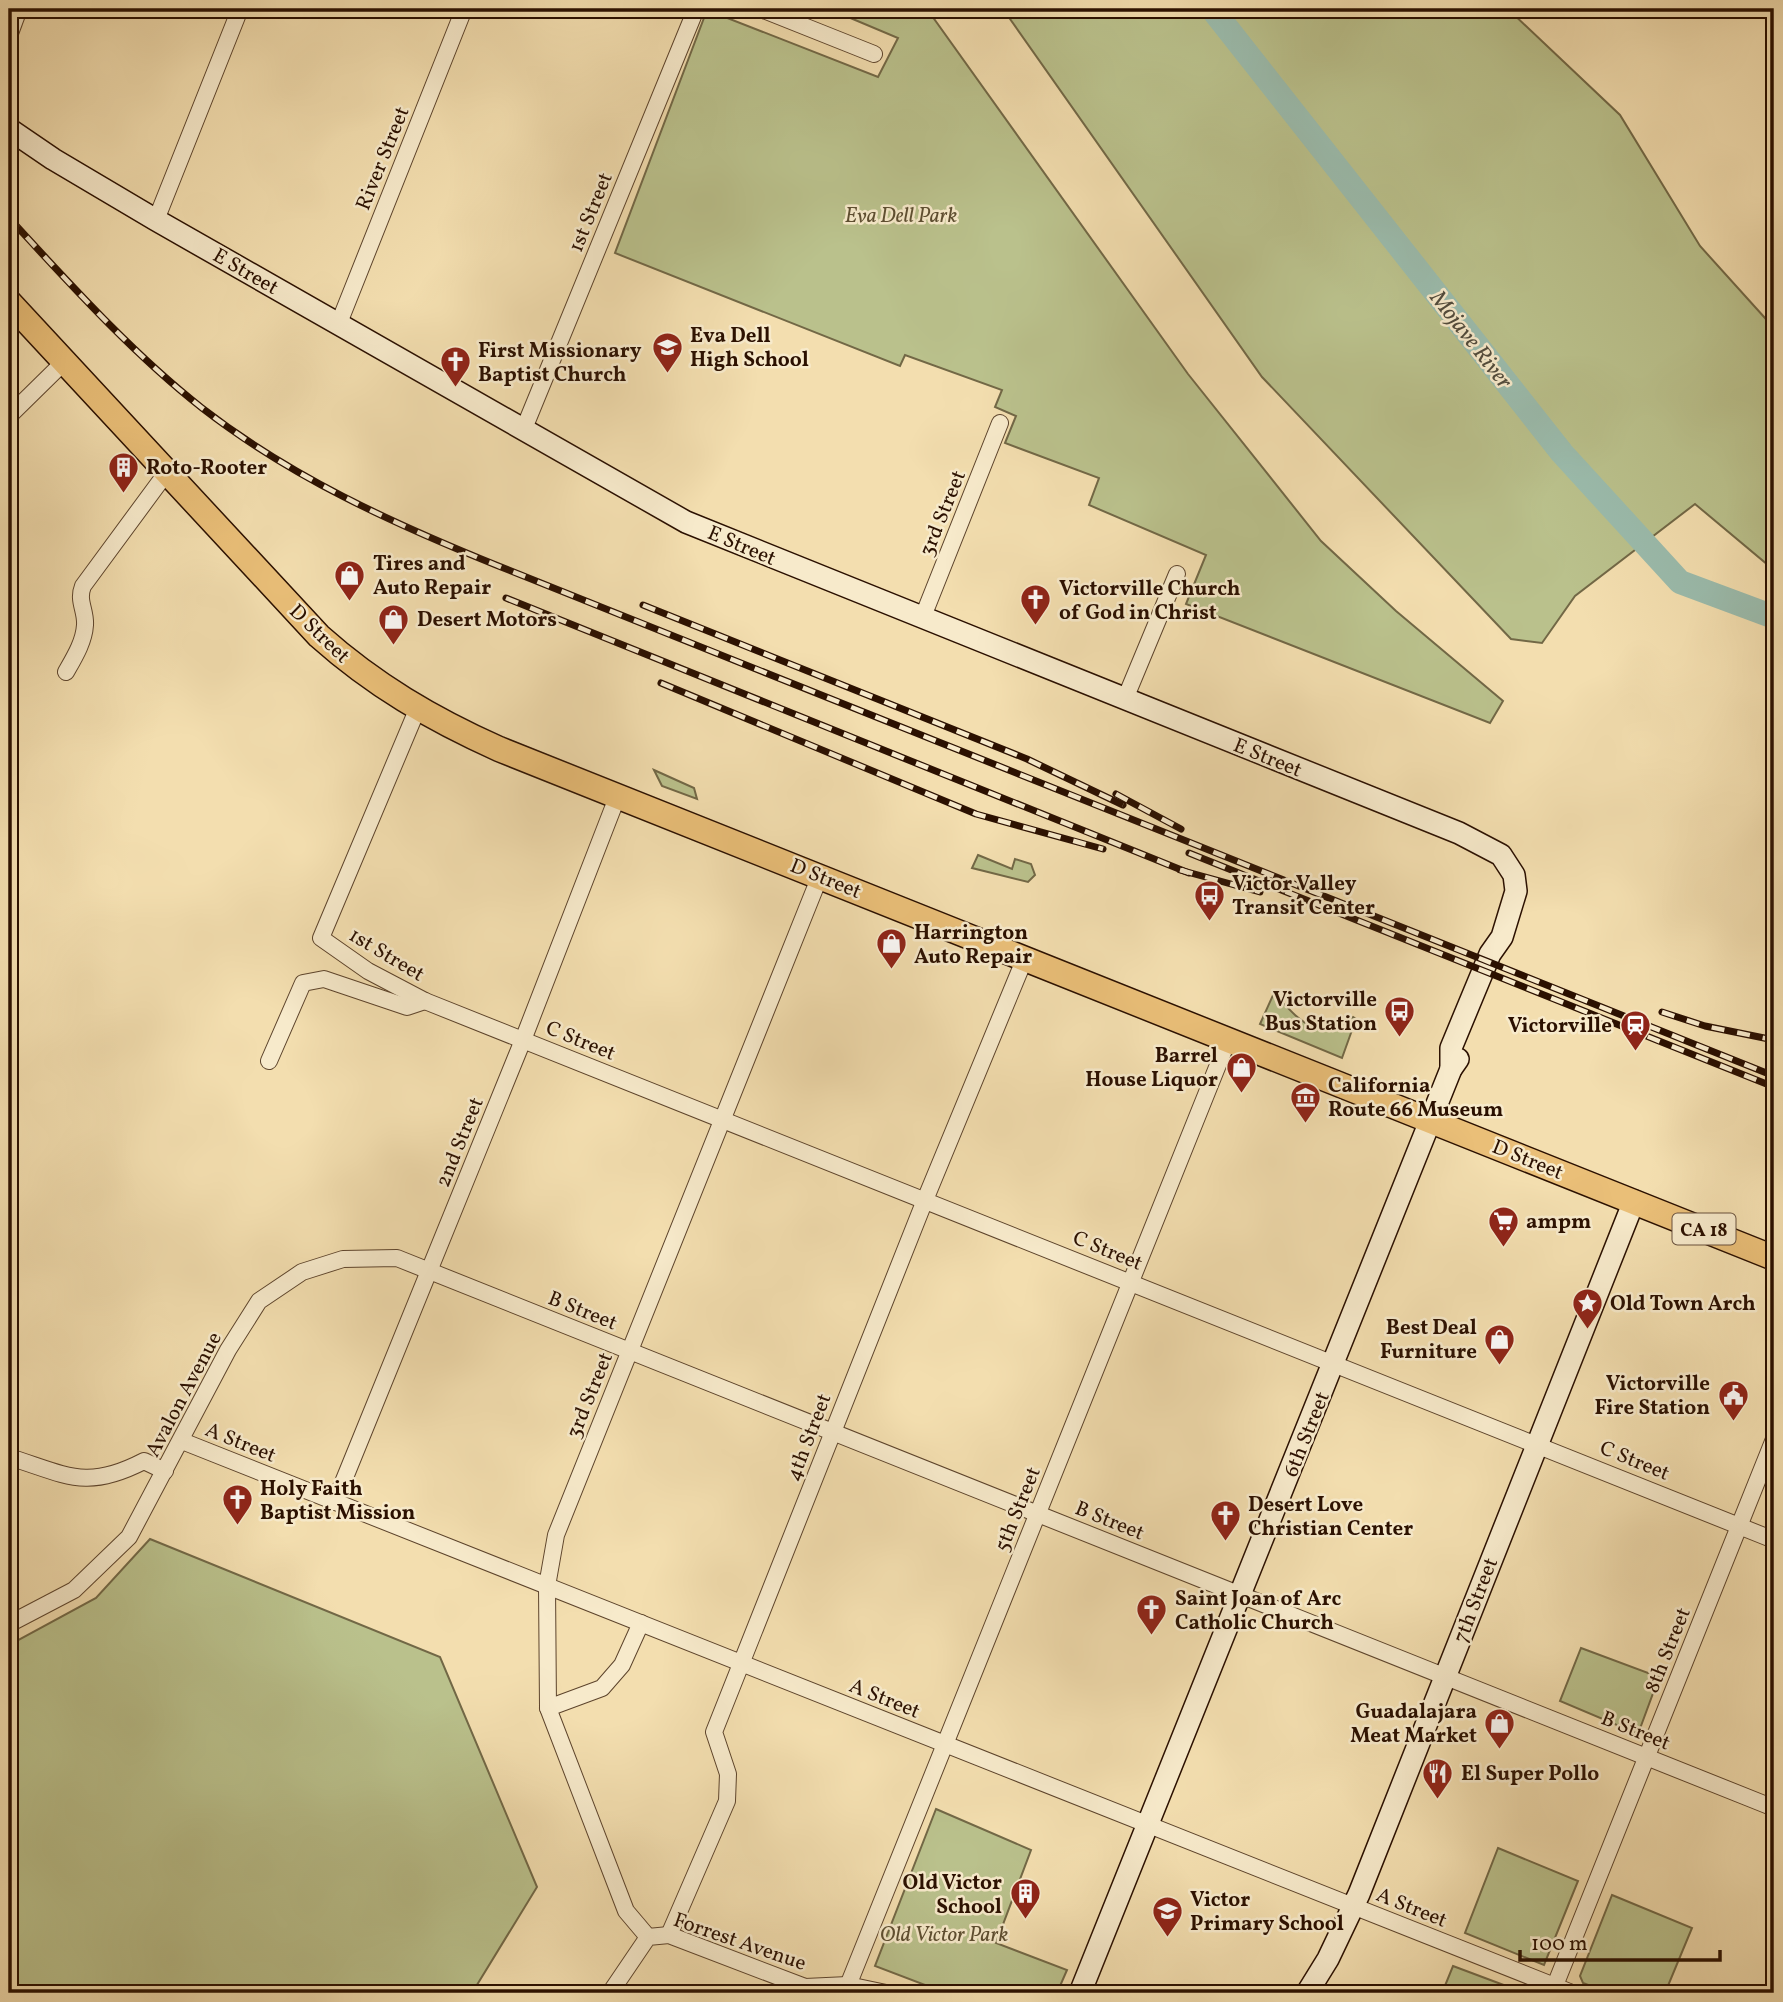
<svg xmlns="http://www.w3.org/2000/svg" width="1783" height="2002" viewBox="0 0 1783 2002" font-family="Vollkorn,serif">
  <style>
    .green { fill: #bac18c; stroke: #726846; stroke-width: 2 }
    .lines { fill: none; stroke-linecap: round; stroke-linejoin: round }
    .river { stroke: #9bbcad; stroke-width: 24 }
    .street-casing { stroke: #5d442c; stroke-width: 18 }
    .secondary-casing { stroke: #2b1000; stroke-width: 24 }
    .primary-casing { stroke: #2b1000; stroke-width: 27 }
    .street { stroke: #f7eacb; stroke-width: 16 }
    .secondary { stroke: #f7eacb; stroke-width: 21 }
    .primary { stroke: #eabf78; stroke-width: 24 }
    .rail-casing { stroke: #2b1000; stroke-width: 7 }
    .rail { stroke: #f7eacb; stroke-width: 4.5; stroke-dasharray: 13; stroke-linecap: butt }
    .labels { text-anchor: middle; stroke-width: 5; stroke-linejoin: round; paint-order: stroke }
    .shield { fill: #f7eacb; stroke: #68513d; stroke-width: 2 }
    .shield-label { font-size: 19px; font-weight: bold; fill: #2b1000 }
    .street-label { font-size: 21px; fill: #2b1000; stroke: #f7eacb }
    .park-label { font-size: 21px; font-style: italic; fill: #5d4e31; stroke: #f7eacb }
    .poi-label { font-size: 21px; font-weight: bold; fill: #2b1000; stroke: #f7eacb; text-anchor: start }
    .water-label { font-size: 23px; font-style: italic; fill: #524c3d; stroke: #f7eacb }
  </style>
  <rect width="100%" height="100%" fill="#f3deaf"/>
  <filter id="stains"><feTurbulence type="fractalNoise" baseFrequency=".00286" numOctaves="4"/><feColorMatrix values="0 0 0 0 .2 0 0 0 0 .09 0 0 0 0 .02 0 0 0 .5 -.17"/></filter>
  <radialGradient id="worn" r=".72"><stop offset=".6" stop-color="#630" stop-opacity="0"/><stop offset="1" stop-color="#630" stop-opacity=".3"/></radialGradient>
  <g class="green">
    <polygon points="829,9 927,9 1188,374 1321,541 1396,611 1503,701 1490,723 1186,604 1206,555 1089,505 1099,478 1005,443 1016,416 995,407 1002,390 905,355 900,366 615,253 707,10 878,77 898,38"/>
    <polygon points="1003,9 1508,9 1620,115 1700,246 1774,328 1774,570 1695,504 1575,596 1542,643 1511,639 1262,377"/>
    <polygon points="654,770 694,788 697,799 662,786"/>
    <polygon points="978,855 1012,869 1015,859 1031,864 1035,875 1028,882 972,868"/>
    <path d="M1274,993c26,28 41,49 79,24l3,2 -14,39 -82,-34z"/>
    <polygon points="150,1539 440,1657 537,1887 472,1993 9,1993 9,1645 96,1598"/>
    <polygon points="1581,1648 1659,1677 1638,1734 1560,1701"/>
    <polygon points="936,1809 1031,1850 996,1943 1067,1970 1057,1993 946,1993 875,1966"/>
    <polygon points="1498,1848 1578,1881 1544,1965 1465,1933"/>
    <polygon points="1612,1895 1692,1928 1665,1993 1609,1993 1583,1983 1580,1976"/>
    <polygon points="1453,1966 1525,1993 1442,1993"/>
  </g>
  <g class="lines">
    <polyline class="river" points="1212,9 1562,453 1680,582 1774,617"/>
    <defs>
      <g id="street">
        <polyline points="761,9 874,54"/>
        <polyline points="9,36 19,9"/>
        <polyline points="156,220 240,9"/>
        <polyline points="339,323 464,9"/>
        <polyline points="9,416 65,361"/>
        <polyline points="523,431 696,9"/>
        <polyline points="922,619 1000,423"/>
        <path d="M66,672c8,-14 18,-30 19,-47 1,-15 -8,-24 -2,-39l84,-114"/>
        <polyline points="1125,699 1177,574"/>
        <polyline points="417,710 321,938 368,971 425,1001 1774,1540"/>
        <polyline points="269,1061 303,983 324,979 407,1007 425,1001"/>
        <polyline points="182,1441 1572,1993"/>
        <path d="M9,1457c58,18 77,34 135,4l21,10"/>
        <polyline points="335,1502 523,1040 618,795"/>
        <polyline points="9,1624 74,1590 129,1537 228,1350 259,1301 302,1272 343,1259 397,1258 1774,1808"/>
        <polyline points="548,1708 602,1688 622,1665 641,1623"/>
        <polyline points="669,1935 727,1801 728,1774 714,1732 925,1200 1025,958"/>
        <polyline points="648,1937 626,1911 548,1708 547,1586 556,1535 820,876"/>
        <polyline points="610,1993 648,1937 669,1935 805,1987 848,1985 886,1993"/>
        <polyline points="845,1993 1228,1040"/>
        <polyline points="1552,1993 1774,1439"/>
      </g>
      <g id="secondary">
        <polyline points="9,129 53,159 156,220 686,522 1459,833 1501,855 1514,875 1516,891 1502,937 1490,954 1451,1048 1451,1069"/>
        <polyline points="1080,1993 1451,1069 1458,1059"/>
        <polyline points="1307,1993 1328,1959 1359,1894 1634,1201"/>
      </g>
      <path id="primary" d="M9,302l310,334c55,49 113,83 180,113l1275,509"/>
    </defs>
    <use href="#street" class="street-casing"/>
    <use href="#secondary" class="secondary-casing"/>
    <use href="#primary" class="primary-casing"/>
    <use href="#street" class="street"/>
    <use href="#secondary" class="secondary"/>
    <use href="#primary" class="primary"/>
    <defs>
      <g id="rail">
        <path d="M9,218c61,66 122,134 193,190 89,69 190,115 294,157l1278,511"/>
        <polyline points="506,598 1189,873"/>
        <polyline points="643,605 1027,759 1123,805"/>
        <polyline points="661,683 976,814 1103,849"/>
        <polyline points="1116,794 1181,829"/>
        <polyline points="1189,853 1774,1087"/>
        <polyline points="1180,870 1260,892"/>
        <polyline points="1662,1012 1705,1026 1774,1040"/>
      </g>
    </defs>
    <use href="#rail" class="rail-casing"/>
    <use href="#rail" class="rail"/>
  </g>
  <defs>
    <symbol id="school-pin" viewBox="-11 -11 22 30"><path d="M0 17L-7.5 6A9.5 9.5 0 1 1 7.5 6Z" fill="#8f2418" stroke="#f7eacb"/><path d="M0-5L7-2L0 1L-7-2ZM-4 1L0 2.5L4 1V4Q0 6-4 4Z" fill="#fff"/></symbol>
    <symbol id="church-pin" viewBox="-11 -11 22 30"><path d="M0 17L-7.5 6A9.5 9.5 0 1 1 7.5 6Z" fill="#8f2418" stroke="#f7eacb"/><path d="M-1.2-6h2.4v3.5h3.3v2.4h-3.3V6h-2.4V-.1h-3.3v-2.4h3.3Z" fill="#fff"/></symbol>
    <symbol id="building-pin" viewBox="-11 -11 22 30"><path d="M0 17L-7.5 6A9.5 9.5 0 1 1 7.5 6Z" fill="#8f2418" stroke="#f7eacb"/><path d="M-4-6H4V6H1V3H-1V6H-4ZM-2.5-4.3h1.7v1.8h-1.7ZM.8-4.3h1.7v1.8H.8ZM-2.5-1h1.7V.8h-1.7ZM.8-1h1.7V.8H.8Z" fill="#fff"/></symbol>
    <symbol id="shop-pin" viewBox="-11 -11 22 30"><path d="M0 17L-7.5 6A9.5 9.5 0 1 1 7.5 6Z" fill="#8f2418" stroke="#f7eacb"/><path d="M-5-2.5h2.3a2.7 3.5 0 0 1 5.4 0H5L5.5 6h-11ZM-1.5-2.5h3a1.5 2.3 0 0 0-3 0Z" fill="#fff"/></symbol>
    <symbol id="bus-pin" viewBox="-11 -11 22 30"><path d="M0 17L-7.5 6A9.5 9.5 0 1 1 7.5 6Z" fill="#8f2418" stroke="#f7eacb"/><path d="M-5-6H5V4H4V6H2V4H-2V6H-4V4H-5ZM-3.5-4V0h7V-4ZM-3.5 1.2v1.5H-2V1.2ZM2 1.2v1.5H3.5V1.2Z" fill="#fff"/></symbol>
    <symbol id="station-pin" viewBox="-11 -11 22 30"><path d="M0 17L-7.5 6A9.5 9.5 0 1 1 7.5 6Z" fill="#8f2418" stroke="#f7eacb"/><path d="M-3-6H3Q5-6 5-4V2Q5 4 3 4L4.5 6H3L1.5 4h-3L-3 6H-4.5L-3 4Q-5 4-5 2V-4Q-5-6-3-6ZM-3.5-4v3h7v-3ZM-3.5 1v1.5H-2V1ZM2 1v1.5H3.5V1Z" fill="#fff"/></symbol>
    <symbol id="museum-pin" viewBox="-11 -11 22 30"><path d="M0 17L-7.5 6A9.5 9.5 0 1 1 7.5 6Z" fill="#8f2418" stroke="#f7eacb"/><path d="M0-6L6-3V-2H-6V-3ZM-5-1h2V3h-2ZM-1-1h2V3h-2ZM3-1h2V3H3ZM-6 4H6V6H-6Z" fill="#fff"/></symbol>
    <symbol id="supermarket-pin" viewBox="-11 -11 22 30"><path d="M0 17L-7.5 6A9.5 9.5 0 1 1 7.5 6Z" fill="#8f2418" stroke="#f7eacb"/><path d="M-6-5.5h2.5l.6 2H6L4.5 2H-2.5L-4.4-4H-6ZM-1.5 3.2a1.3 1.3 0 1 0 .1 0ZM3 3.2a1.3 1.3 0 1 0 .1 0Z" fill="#fff"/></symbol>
    <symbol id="sight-pin" viewBox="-11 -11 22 30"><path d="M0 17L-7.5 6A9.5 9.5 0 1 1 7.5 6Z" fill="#8f2418" stroke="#f7eacb"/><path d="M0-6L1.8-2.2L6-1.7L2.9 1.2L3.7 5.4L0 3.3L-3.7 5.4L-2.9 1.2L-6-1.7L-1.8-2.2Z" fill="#fff"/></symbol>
    <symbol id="civic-pin" viewBox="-11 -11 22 30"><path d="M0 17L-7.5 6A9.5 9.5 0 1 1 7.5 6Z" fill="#8f2418" stroke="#f7eacb"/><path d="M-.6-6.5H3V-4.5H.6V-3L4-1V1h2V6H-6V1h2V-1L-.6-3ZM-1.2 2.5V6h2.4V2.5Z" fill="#fff"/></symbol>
    <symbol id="restaurant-pin" viewBox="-11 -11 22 30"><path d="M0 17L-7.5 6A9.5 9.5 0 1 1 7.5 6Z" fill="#8f2418" stroke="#f7eacb"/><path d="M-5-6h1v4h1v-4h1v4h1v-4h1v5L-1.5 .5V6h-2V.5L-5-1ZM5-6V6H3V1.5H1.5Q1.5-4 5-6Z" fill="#fff"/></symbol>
  </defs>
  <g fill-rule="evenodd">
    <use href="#school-pin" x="650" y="330" width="35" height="47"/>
    <use href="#church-pin" x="438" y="344" width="35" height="47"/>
    <use href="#building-pin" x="106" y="450" width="35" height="47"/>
    <use href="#shop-pin" x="332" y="558" width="35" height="47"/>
    <use href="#church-pin" x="1018" y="582" width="35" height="47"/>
    <use href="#shop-pin" x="376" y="602" width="35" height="47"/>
    <use href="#bus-pin" x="1192" y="878" width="35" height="47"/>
    <use href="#shop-pin" x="874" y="926" width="35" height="47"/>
    <use href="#bus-pin" x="1382" y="994" width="35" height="47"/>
    <use href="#station-pin" x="1618" y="1008" width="35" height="47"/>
    <use href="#shop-pin" x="1224" y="1050" width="35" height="47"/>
    <use href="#museum-pin" x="1288" y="1080" width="35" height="47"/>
    <use href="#supermarket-pin" x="1486" y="1204" width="35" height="47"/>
    <use href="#sight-pin" x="1570" y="1286" width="35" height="47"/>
    <use href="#shop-pin" x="1482" y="1322" width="35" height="47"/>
    <use href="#civic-pin" x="1716" y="1378" width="35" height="47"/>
    <use href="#church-pin" x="220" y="1482" width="35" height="47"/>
    <use href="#church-pin" x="1208" y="1498" width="35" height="47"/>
    <use href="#church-pin" x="1134" y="1592" width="35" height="47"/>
    <use href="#shop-pin" x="1482" y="1706" width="35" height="47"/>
    <use href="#restaurant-pin" x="1420" y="1756" width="35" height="47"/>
    <use href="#building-pin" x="1008" y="1876" width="35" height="47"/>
    <use href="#school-pin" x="1150" y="1894" width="35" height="47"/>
  </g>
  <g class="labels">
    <rect class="shield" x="1672.5" y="1213.5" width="63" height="31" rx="5"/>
    <g class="shield-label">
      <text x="1704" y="1236">CA 18</text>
    </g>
    <g class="street-label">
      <text transform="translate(382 158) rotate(-68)" y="7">River Street</text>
      <text transform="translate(590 212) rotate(-68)" y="7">1st Street</text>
      <text transform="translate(246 271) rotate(30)" y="7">E Street</text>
      <text transform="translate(942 513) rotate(-68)" y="7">3rd Street</text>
      <text transform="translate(742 545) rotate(23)" y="7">E Street</text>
      <text transform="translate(320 633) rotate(44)" y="7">D Street</text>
      <text transform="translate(1268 757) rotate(22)" y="7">E Street</text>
      <text transform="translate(826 878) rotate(22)" y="7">D Street</text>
      <text transform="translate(387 954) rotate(31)" y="7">1st Street</text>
      <text transform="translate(581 1040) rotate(22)" y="7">C Street</text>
      <text transform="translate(459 1142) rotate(-68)" y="7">2nd Street</text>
      <text transform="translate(1528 1159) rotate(22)" y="7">D Street</text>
      <text transform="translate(1108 1250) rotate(22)" y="7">C Street</text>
      <text transform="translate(583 1310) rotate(22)" y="7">B Street</text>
      <text transform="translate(183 1394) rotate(-62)" y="7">Avalon Avenue</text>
      <text transform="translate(589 1395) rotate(-68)" y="7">3rd Street</text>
      <text transform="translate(1306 1434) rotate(-68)" y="7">6th Street</text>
      <text transform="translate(808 1437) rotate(-69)" y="7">4th Street</text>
      <text transform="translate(241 1442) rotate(22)" y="7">A Street</text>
      <text transform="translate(1635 1460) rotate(22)" y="7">C Street</text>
      <text transform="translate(1017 1509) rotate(-68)" y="7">5th Street</text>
      <text transform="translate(1110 1520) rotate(22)" y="7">B Street</text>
      <text transform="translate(1475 1600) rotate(-69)" y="7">7th Street</text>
      <text transform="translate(1667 1650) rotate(-68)" y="7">8th Street</text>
      <text transform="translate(885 1698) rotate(22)" y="7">A Street</text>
      <text transform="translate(1636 1730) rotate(22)" y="7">B Street</text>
      <text transform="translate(1412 1907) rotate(22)" y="7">A Street</text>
      <text transform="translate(740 1941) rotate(19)" y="7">Forrest Avenue</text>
    </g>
    <g class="park-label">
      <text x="901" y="222">Eva Dell Park</text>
      <text x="944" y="1941">Old Victor Park</text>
    </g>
    <g class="poi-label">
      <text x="690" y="342">Eva Dell<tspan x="690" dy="24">High School</tspan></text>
      <text x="478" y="357">First Missionary<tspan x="478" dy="24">Baptist Church</tspan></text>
      <text x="146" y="474">Roto-Rooter</text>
      <text x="373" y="570">Tires and<tspan x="373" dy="24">Auto Repair</tspan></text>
      <text x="1059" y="595">Victorville Church<tspan x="1059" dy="24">of God in Christ</tspan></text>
      <text x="417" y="626">Desert Motors</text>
      <text x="1232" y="890">Victor Valley<tspan x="1232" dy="24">Transit Center</tspan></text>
      <text x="914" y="939">Harrington<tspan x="914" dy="24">Auto Repair</tspan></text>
      <text x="1377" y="1006" text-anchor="end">Victorville<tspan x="1377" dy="24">Bus Station</tspan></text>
      <text x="1612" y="1032" text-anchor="end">Victorville</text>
      <text x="1218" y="1062" text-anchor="end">Barrel<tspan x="1218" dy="24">House Liquor</tspan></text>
      <text x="1328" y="1092">California<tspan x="1328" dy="24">Route 66 Museum</tspan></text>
      <text x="1526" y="1228">ampm</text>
      <text x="1610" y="1310">Old Town Arch</text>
      <text x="1477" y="1334" text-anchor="end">Best Deal<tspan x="1477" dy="24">Furniture</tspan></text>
      <text x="1710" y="1390" text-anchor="end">Victorville<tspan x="1710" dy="24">Fire Station</tspan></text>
      <text x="260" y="1495">Holy Faith<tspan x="260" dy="24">Baptist Mission</tspan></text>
      <text x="1248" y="1511">Desert Love<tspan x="1248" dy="24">Christian Center</tspan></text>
      <text x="1175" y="1605">Saint Joan of Arc<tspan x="1175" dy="24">Catholic Church</tspan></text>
      <text x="1477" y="1718" text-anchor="end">Guadalajara<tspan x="1477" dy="24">Meat Market</tspan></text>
      <text x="1461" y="1780">El Super Pollo</text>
      <text x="1002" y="1889" text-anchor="end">Old Victor<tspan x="1002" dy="24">School</tspan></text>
      <text x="1190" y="1906">Victor<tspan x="1190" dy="24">Primary School</tspan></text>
    </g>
    <g class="water-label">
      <text transform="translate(1472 339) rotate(52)" y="8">Mojave River</text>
    </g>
  </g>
  <rect width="1783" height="2002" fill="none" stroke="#f3deaf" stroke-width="35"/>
  <rect x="10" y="10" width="1762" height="1981" fill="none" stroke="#2b1000" stroke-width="3.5"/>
  <rect x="18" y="18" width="1748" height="1967" fill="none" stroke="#2b1000" stroke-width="2"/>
  <path d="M1520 1950v10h200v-10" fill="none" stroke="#2b1000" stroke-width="3.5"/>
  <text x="1531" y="1950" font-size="21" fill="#2b1000" stroke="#f7eacb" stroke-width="5" paint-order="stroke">100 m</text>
  <rect width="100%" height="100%" filter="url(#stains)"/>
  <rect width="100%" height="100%" fill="url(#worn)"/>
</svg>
